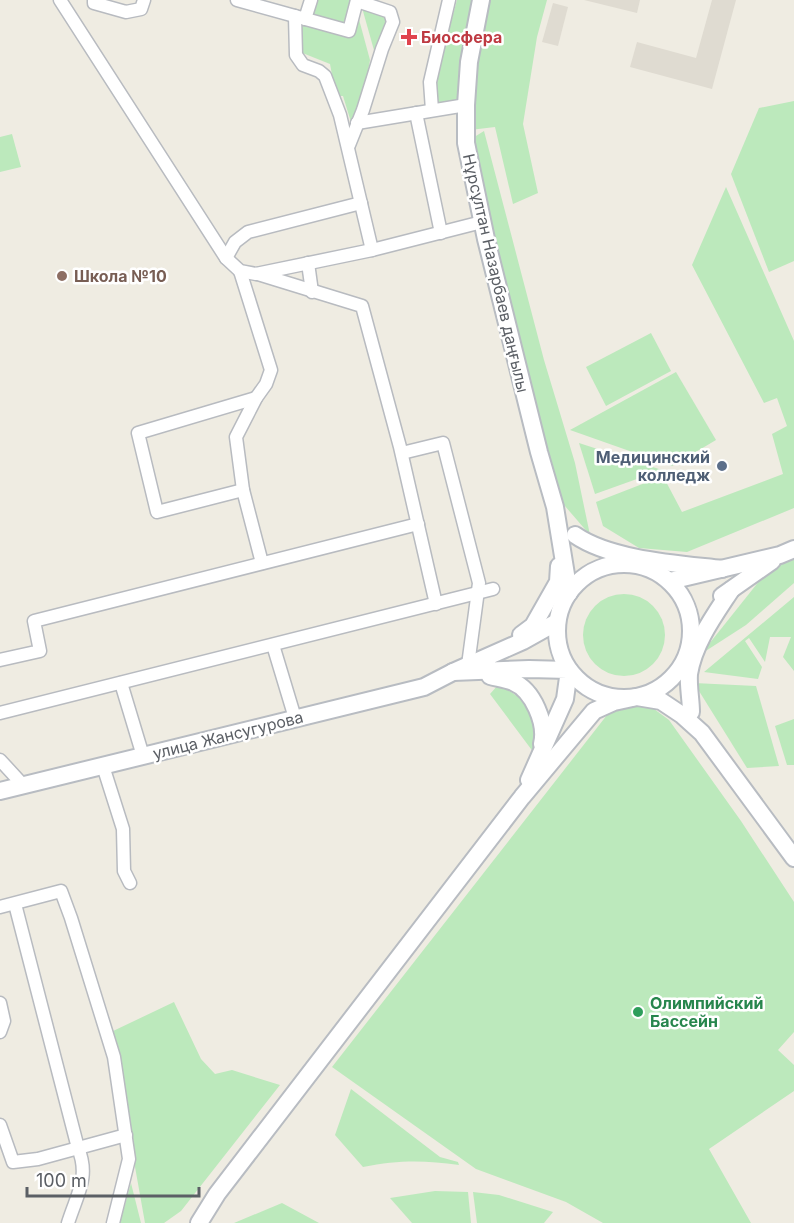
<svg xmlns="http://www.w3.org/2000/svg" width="794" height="1223" viewBox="0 0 794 1223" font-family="Inter,sans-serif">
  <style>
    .education { fill: #dfdbd1 }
    .green { fill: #bce9bc }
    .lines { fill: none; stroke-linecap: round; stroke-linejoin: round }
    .street-casing { stroke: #b8bbc0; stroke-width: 15 }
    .secondary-casing { stroke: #b8bcc2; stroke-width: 20 }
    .street { stroke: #fff; stroke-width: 12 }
    .secondary { stroke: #fff; stroke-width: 16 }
    .health-dot { fill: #e0444e; stroke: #fff; stroke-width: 2 }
    .education-dot { fill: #8d6e63; stroke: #fff; stroke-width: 2 }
    .service-dot { fill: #5c6f8a; stroke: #fff; stroke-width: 2 }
    .leisure-dot { fill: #2e9e5b; stroke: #fff; stroke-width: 2 }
    .labels { text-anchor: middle; stroke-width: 5; stroke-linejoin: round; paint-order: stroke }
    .health-label { font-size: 16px; font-weight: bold; fill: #be3a42; stroke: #fff; text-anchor: start }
    .street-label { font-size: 16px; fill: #5b5f65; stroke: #fff }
    .education-label { font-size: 16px; font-weight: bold; fill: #785e54; stroke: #fff; text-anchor: start }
    .service-label { font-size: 16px; font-weight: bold; fill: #4e5e75; stroke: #fff; text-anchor: end }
    .leisure-label { font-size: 16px; font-weight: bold; fill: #27864d; stroke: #fff; text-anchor: start }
  </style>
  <rect width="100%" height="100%" fill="#efece2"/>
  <g class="education">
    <polygon points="584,0 640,0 637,13"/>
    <polygon points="712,0 736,0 712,89 630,67 637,42 696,58"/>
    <polygon points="553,3 568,7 558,46 542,42"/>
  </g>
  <g class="green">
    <polygon points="313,0 355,0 347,28 308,17"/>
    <polygon points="457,0 477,0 463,102 435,105 434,84"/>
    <polygon points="489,0 547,0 537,37 523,124 538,193 513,204 495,127 470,130 474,60"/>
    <polygon points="361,4 396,10 377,61"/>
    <polygon points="357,12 370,60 360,117 354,132 343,96 336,96 330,64 300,52 298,21 351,34"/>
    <polygon points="794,101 794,261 769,272 731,174 759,108"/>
    <polygon points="484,131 544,360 575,463 590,535 558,498 471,139"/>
    <polygon points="12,134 21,167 0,172 0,137"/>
    <polygon points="726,187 794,341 794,508 687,552 639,548 603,526 596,502 663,476 682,512 783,474 772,434 787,426 777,398 764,403 692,265"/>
    <polygon points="651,333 671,371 606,406 586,367"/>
    <polygon points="676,372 716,440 672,466 570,430"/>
    <polygon points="579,443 662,470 595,494"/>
    <polygon points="794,559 794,583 746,625 701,654 768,570"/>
    <circle cx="624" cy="635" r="41"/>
    <polygon points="794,597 794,671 783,657 791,637 770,637 765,662 749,638 745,641 762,667 758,679 704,672"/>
    <polygon points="694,683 756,686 779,766 747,768"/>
    <path d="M498,685c32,16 31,24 43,55l-7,13 -44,-59z"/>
    <polygon points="633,704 650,706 669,720 741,821 794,902 794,1032 778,1050 794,1065 794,1091 709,1149 751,1223 603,1223 566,1202 476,1169 332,1067 607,715"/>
    <polygon points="794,719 794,765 787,765 775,726"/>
    <polygon points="174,1002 201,1059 215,1074 232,1070 280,1085 181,1211 164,1223 145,1223 111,1032"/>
    <path d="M351,1089l89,68 18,5 1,3c-35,-5 -61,-5 -96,2l-28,-32z"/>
    <polygon points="131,1183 141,1223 120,1223"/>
    <polygon points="435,1191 468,1192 471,1223 412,1223 390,1198"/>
    <polygon points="473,1192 499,1195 553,1212 544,1223 477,1223"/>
    <polygon points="282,1203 319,1223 234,1223"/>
  </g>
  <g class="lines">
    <defs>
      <g id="street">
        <polyline points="60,0 226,258 240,271 256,274 372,250 482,222"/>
        <polyline points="94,0 94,3 126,12 141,9 144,0"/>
        <polyline points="237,0 349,31 357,0"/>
        <polyline points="295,16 296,55 303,65 319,71 325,76 340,115 372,250"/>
        <polyline points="305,19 311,0"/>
        <polyline points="432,110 430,82 449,0"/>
        <polyline points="416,113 441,233"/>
        <polyline points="357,123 466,105"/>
        <polyline points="349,145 363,110 382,49 393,22 390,12 357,1"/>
        <polyline points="226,258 235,242 248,232 361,203"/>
        <polyline points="308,263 312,292"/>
        <polyline points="240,271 271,370 266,384 256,398 236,437 243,490 262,563"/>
        <polyline points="258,274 362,306 400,447 436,604"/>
        <polyline points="402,453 443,443 479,583 468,665"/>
        <polyline points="243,490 157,512 138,433 256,398"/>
        <polyline points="273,645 295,718"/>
        <polyline points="0,660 40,651 34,621 418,524"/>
        <polyline points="121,683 143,756"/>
        <polyline points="0,713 493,589"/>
        <polyline points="0,760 23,785"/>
        <polyline points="103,766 123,829 124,871 130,883"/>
        <path d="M15,904l63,244c12,29 -1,46 -10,75"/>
        <polyline points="0,907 61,891 71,918 114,1057 129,1159 113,1223"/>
        <polyline points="0,1003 4,1021 0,1032"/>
        <polyline points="0,1125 13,1162 38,1159 126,1135"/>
      </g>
      <g id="secondary">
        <polyline points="481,0 469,62 466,105 466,143 486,239 539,452 555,507 569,593"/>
        <path d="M575,535c36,25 104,29 147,34"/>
        <circle cx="624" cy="631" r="67"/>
        <polyline points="670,581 780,555 794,549"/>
        <polyline points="722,596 772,561"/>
        <polyline points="521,635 533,626 558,582 559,566"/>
        <path d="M490,676c7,2 16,3 23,6 20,8 34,42 29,62"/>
        <path d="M691,712c0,-12 -3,-26 -2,-38 5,-31 25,-58 42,-84"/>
        <polyline points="529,780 565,699 569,670 529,669 453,672 523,641 557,622"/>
        <polyline points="0,791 424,687 453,672"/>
        <polyline points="199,1223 217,1194 522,797 594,711 614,702 637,697 661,701 682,715 702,733 794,858"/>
      </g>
    </defs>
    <use href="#street" class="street-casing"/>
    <use href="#secondary" class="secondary-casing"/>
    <use href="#street" class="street"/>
    <use href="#secondary" class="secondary"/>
  </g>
  <path class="health-dot" d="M406 28h6v6h6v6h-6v6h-6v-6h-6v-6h6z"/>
  <circle class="education-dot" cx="62" cy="276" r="6"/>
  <circle class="service-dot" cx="722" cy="466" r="6"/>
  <circle class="leisure-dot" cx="638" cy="1012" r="6"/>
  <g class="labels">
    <g class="health-label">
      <text x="421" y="43">Биосфера</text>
    </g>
    <g class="street-label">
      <text transform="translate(496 273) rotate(77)" y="6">Нұрсұлтан Назарбаев даңғылы</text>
      <text transform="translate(228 735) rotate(-14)" y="6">улица Жансугурова</text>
    </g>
    <g class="education-label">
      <text x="74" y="282">Школа №10</text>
    </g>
    <g class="service-label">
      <text x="710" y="463">Медицинский<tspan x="710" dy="18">колледж</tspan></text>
    </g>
    <g class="leisure-label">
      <text x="650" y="1009">Олимпийский<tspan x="650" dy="18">Бассейн</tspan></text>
    </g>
  </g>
  <path d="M27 1187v9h172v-9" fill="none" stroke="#5b5f65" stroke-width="3"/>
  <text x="36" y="1187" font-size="18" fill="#5b5f65" stroke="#ffffff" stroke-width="4.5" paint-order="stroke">100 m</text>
</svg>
